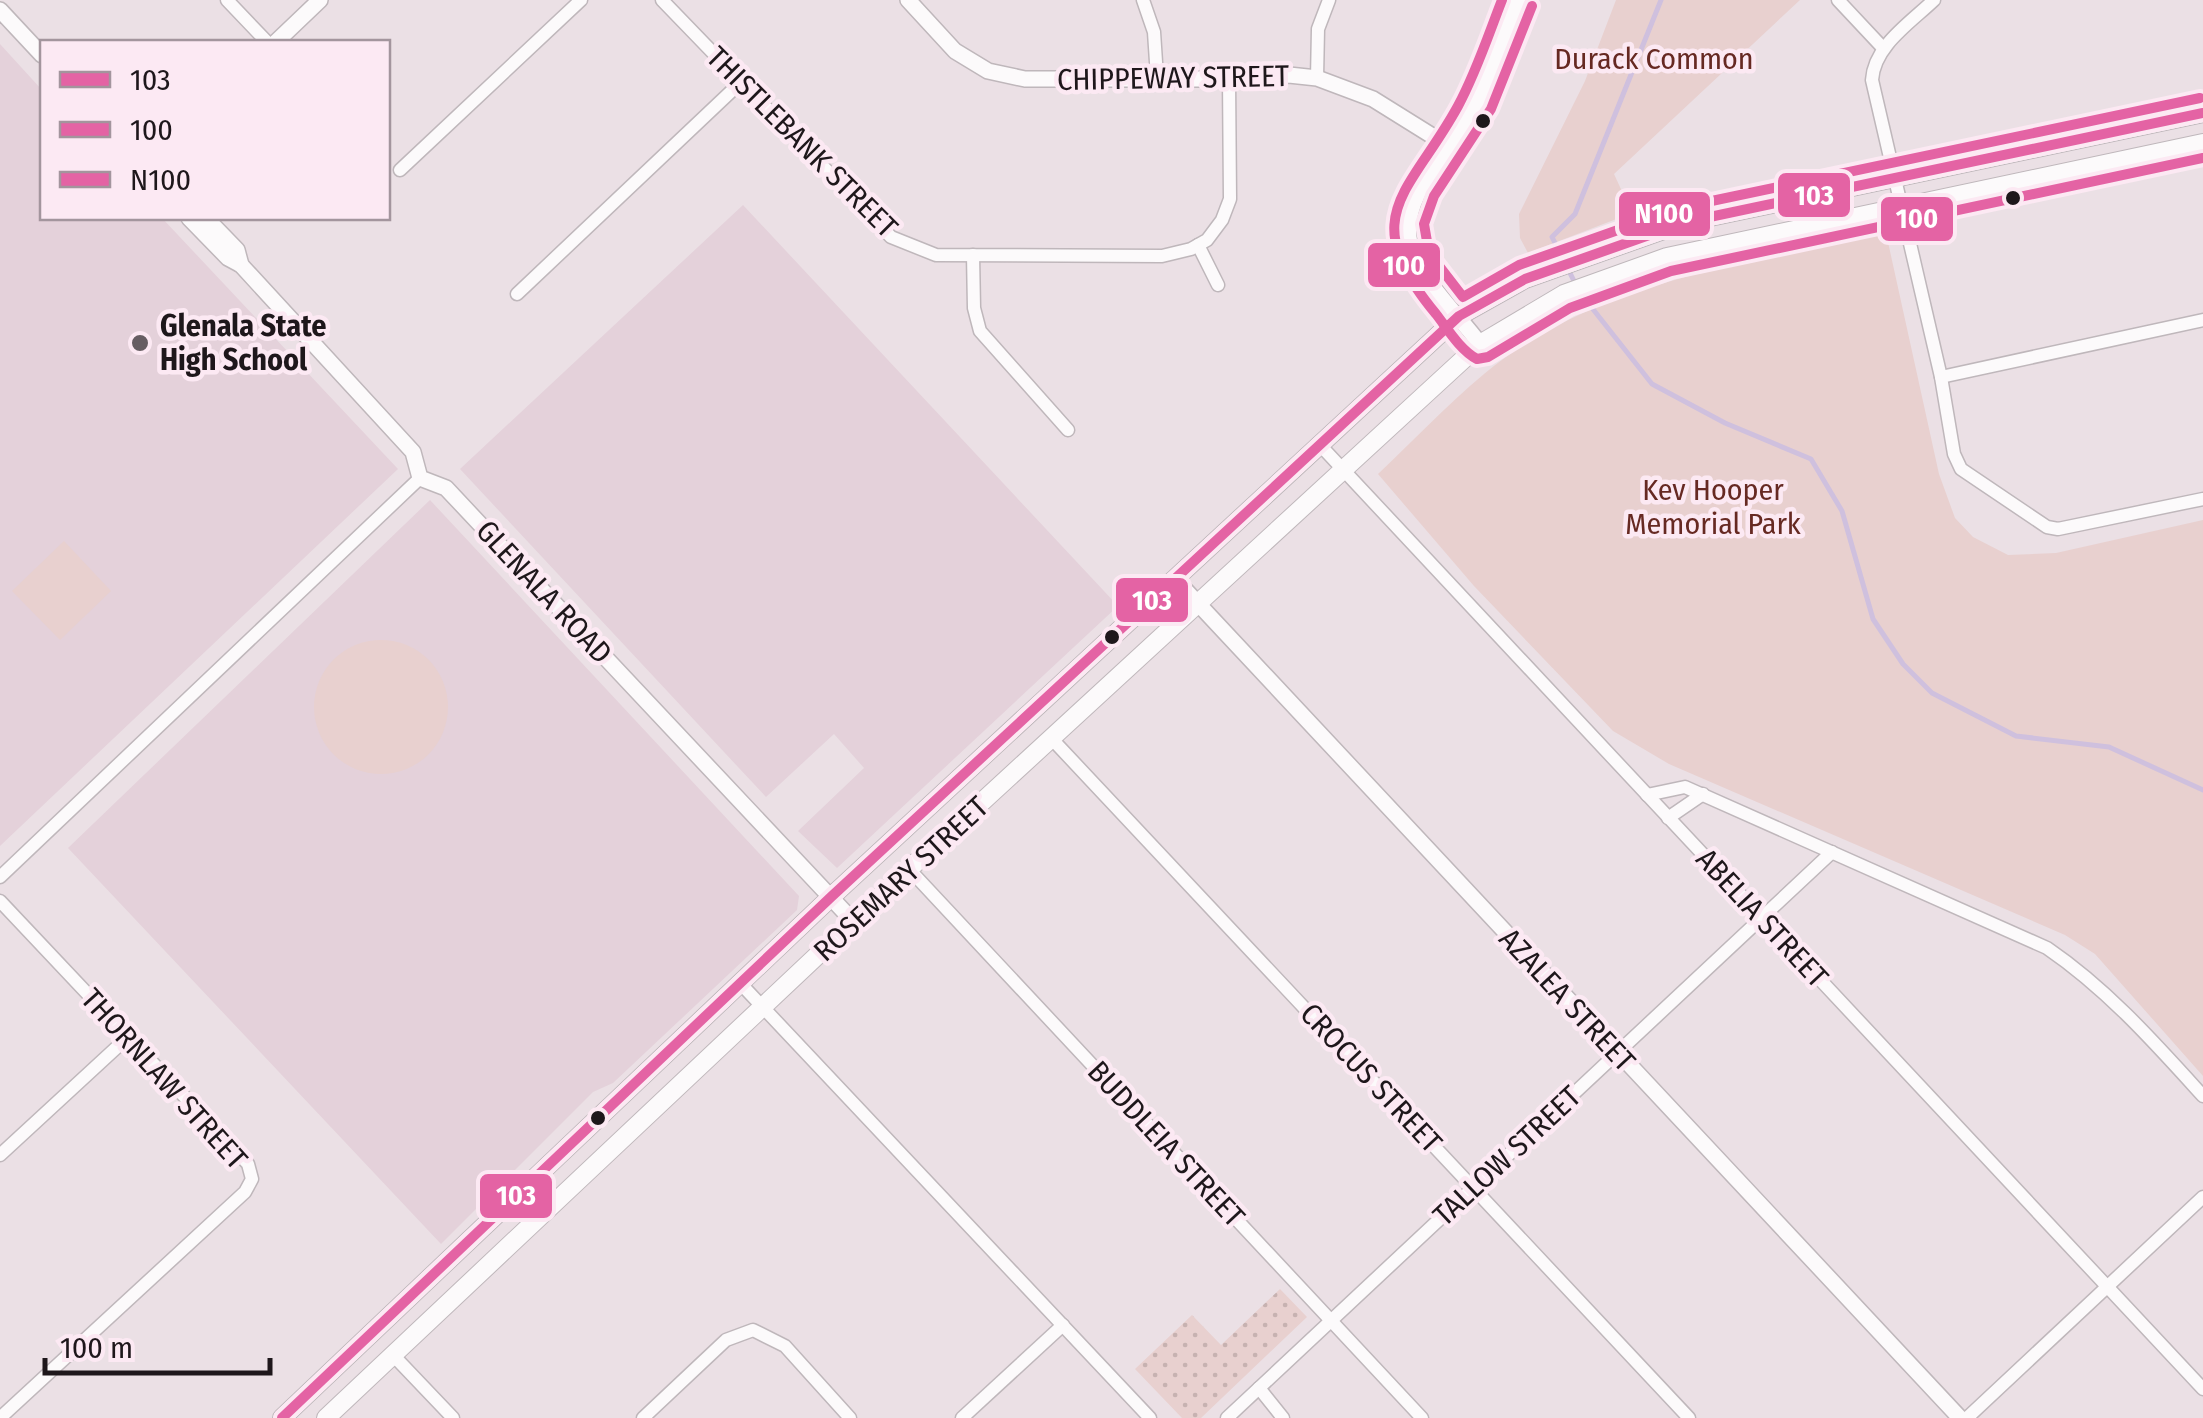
<svg xmlns="http://www.w3.org/2000/svg" width="2203" height="1418" viewBox="0 0 2203 1418" font-family="'Fira Sans Condensed',sans-serif">
  <style>
    .built { fill: #e4d1da }
    .grass { fill: url(#grass-dots) }
    .park { fill: #e8d0cf }
    .lines { fill: none; stroke-linecap: round; stroke-linejoin: round }
    .stream { stroke: #cfc0de; stroke-width: 5 }
    .minor-casing { stroke: #bfb7bb; stroke-width: 15 }
    .tertiary-casing { stroke: #bfb7bb; stroke-width: 18 }
    .secondary-casing { stroke: #bfb7bb; stroke-width: 20 }
    .minor { stroke: #fcfafb; stroke-width: 12 }
    .tertiary { stroke: #fcfafb; stroke-width: 15 }
    .secondary { stroke: #fcfafb; stroke-width: 18 }
    .bus-1-casing { stroke: #fce9f3; stroke-width: 18 }
    .bus-2-casing { stroke: #fce9f3; stroke-width: 18 }
    .bus-3-casing { stroke: #fce9f3; stroke-width: 18 }
    .bus-1 { stroke: #e463a4; stroke-width: 10 }
    .bus-2 { stroke: #e463a4; stroke-width: 10 }
    .bus-3 { stroke: #e463a4; stroke-width: 10 }
    .bus-dot { fill: #1e171b; stroke: #fce9f3; stroke-width: 4 }
    .poi-dot { fill: #665d62; stroke: #fce9f3; stroke-width: 4 }
    .labels { text-anchor: middle; stroke-width: 9; stroke-linejoin: round; paint-order: stroke }
    .park-label { font-size: 30px; fill: #662922; stroke: #fce9f3 }
    .street-label { font-size: 30px; fill: #1e171b; stroke: #fce9f3 }
    .poi-label { font-size: 30px; font-weight: bold; fill: #1e171b; stroke: #fce9f3; text-anchor: start }
    .line-badge { stroke: #fce9f3; stroke-width: 4 }
    .badge-label { font-size: 28px; text-anchor: middle; font-weight: bold; fill: #fff }
  </style>
  <defs>
    <pattern id="grass-dots" width="8" height="8" patternUnits="userSpaceOnUse" patternTransform="scale(2.5)"><rect width="8" height="8" fill="#e8d0cf"/><path d="M2 2h.1M6 6h.1" fill="none" stroke="#c7b2b1" stroke-width="1.8" stroke-linecap="round"/></pattern>
  </defs>
  <rect width="100%" height="100%" fill="#ebe0e5"/>
  <g class="built">
    <polygon points="0,44 42,90 42,218 162,218 398,469 0,846"/>
    <polygon points="743,205 1118,606 837,868 798,831 864,768 834,734 766,797 460,469"/>
    <polygon points="430,500 799,896 797,910 613,1083 593,1092 441,1244 68,848"/>
  </g>
  <polygon class="grass" points="1280,1289 1307,1317 1201,1418 1182,1418 1135,1369 1192,1315 1221,1345"/>
  <g class="park">
    <polygon points="1616,0 1800,0 1614,174 1632,213 1528,253 1520,238 1519,214 1585,81"/>
    <path d="M1886,233l53,241 16,44 18,19 35,18 48,-2 147,-33v556l-108,-122 -30,-19 -396,-171 -56,-33 -139,-145 -96,-112c35,-33 69,-69 106,-100 112,-93 265,-112 402,-141z"/>
    <polygon points="64,541 111,591 60,640 12,591"/>
    <circle cx="381" cy="707" r="67"/>
  </g>
  <g class="lines">
    <g class="stream">
      <polyline points="1576,285 1552,237 1575,214 1661,0"/>
      <polyline points="1581,294 1652,384 1725,423 1811,459 1842,511 1873,619 1903,664 1932,693 2016,736 2109,747 2203,790"/>
    </g>
    <defs>
      <g id="minor">
        <polyline points="227,0 267,42"/>
        <polyline points="662,0 891,237 936,255 1162,256 1191,249 1207,240 1222,220 1230,199 1229,79"/>
        <polyline points="1143,0 1154,32 1157,77"/>
        <polyline points="1838,0 1883,48"/>
        <path d="M1934,0c-24,23 -60,46 -62,80l69,297 13,77 7,15 86,58 11,2 145,-30"/>
        <polyline points="1317,78 1318,29 1329,0"/>
        <polyline points="400,170 581,0"/>
        <polyline points="1198,245 1218,285"/>
        <polyline points="973,255 974,308 980,331 1068,430"/>
        <polyline points="517,294 740,83"/>
        <polyline points="1941,377 2203,320"/>
        <polyline points="1321,446 2203,1389"/>
        <polyline points="1052,739 1689,1418"/>
        <path d="M1647,795l38,-8 362,161c60,41 107,94 156,148"/>
        <polyline points="1668,818 1703,794"/>
        <polyline points="909,869 1422,1418"/>
        <polyline points="0,877 420,478"/>
        <polyline points="0,901 248,1164 252,1179 245,1192 0,1418"/>
        <polyline points="741,984 1150,1418"/>
        <polyline points="0,1155 128,1037"/>
        <polyline points="393,1355 453,1418"/>
        <polyline points="1259,1388 1283,1418"/>
        <polyline points="643,1418 726,1340 753,1330 785,1346 850,1418"/>
        <polyline points="962,1418 1063,1325"/>
        <polyline points="1227,1418 1832,852"/>
        <polyline points="1967,1418 2203,1197"/>
      </g>
      <g id="tertiary">
        <polyline points="908,0 955,51 988,71 1025,79 1229,79 1289,75 1317,78 1373,99 1450,147"/>
        <polyline points="0,10 42,55"/>
        <polyline points="276,42 320,0"/>
        <polyline points="189,218 228,258 241,265 413,452 420,478 446,488 853,921"/>
        <polyline points="206,218 237,250 241,265"/>
        <path d="M1480,344c-22,-30 -61,-65 -70,-101 -11,-49 41,-90 61,-129 19,-36 32,-76 47,-114"/>
        <polyline points="1176,580 1960,1418"/>
      </g>
      <g id="secondary">
        <polyline points="282,1418 831,897 1459,316 1525,279 1686,222 2203,113"/>
        <polyline points="326,1418 909,869 1480,344 1564,294 1667,257 2203,143"/>
      </g>
    </defs>
    <use href="#minor" class="minor-casing"/>
    <use href="#tertiary" class="tertiary-casing"/>
    <use href="#secondary" class="secondary-casing"/>
    <use href="#minor" class="minor"/>
    <use href="#tertiary" class="tertiary"/>
    <use href="#secondary" class="secondary"/>
    <defs>
      <polyline id="bus-1" points="282,1418 831,897 1459,316 1525,279 1686,222 2203,113"/>
      <path id="bus-2" d="M1502,0c-14,36 -26,73 -44,106 -48,88 -104,109 -22,208 11,14 24,36 41,45l11,-2 82,-49 101,-37 532,-113"/>
      <polyline id="bus-3" points="1532,6 1491,109 1434,196 1424,224 1429,253 1463,297 1519,265 1683,207 2200,98"/>
    </defs>
    <use href="#bus-1" class="bus-1-casing"/>
    <use href="#bus-2" class="bus-2-casing"/>
    <use href="#bus-3" class="bus-3-casing"/>
    <use href="#bus-1" class="bus-1"/>
    <use href="#bus-2" class="bus-2"/>
    <use href="#bus-3" class="bus-3"/>
  </g>
  <g class="bus-dot">
    <circle cx="1483" cy="121" r="9"/>
    <circle cx="2013" cy="198" r="9"/>
    <circle cx="1112" cy="637" r="9"/>
    <circle cx="598" cy="1118" r="9"/>
  </g>
  <circle class="poi-dot" cx="140" cy="343" r="10"/>
  <g class="labels">
    <g class="park-label">
      <text x="1654" y="69">Durack Common</text>
      <text x="1713" y="500">Kev Hooper<tspan x="1713" dy="34">Memorial Park</tspan></text>
    </g>
    <g class="street-label">
      <text transform="translate(1173 78) rotate(-1)" y="10">CHIPPEWAY STREET</text>
      <text transform="translate(802 142) rotate(45)" y="10">THISTLEBANK STREET</text>
      <text transform="translate(544 592) rotate(47)" y="10">GLENALA ROAD</text>
      <text transform="translate(901 879) rotate(-43)" y="10">ROSEMARY STREET</text>
      <text transform="translate(1762 918) rotate(47)" y="10">ABELIA STREET</text>
      <text transform="translate(1567 1000) rotate(47)" y="10">AZALEA STREET</text>
      <text transform="translate(1371 1078) rotate(47)" y="10">CROCUS STREET</text>
      <text transform="translate(164 1079) rotate(48)" y="10">THORNLAW STREET</text>
      <text transform="translate(1166 1144) rotate(47)" y="10">BUDDLEIA STREET</text>
      <text transform="translate(1507 1156) rotate(-43)" y="10">TALLOW STREET</text>
    </g>
    <g class="poi-label">
      <text x="160" y="336">Glenala State<tspan x="160" dy="34">High School</tspan></text>
    </g>
  </g>
  <g class="line-badge">
    <rect x="1776" y="171" width="76" height="48" rx="10" fill="#e463a4"/>
    <rect x="1617" y="190" width="95" height="48" rx="10" fill="#e463a4"/>
    <rect x="1879" y="195" width="76" height="48" rx="10" fill="#e463a4"/>
    <rect x="1366" y="241" width="76" height="48" rx="10" fill="#e463a4"/>
    <rect x="1114" y="576" width="76" height="48" rx="10" fill="#e463a4"/>
    <rect x="478" y="1172" width="76" height="48" rx="10" fill="#e463a4"/>
  </g>
  <g class="badge-label">
    <text x="1814" y="205">103</text>
    <text x="1664" y="223">N100</text>
    <text x="1917" y="228">100</text>
    <text x="1404" y="275">100</text>
    <text x="1152" y="610">103</text>
    <text x="516" y="1205">103</text>
  </g>
  <rect x="40" y="40" width="350" height="180" fill="#fce9f3" stroke="#a3959d" stroke-width="2.5"/>
  <rect x="60" y="72" width="50" height="15" fill="#e463a4" stroke="#a3959d" stroke-width="2.5"/>
  <text x="130" y="90" font-size="30" fill="#1e171b">103</text>
  <rect x="60" y="122" width="50" height="15" fill="#e463a4" stroke="#a3959d" stroke-width="2.5"/>
  <text x="130" y="140" font-size="30" fill="#1e171b">100</text>
  <rect x="60" y="172" width="50" height="15" fill="#e463a4" stroke="#a3959d" stroke-width="2.5"/>
  <text x="130" y="190" font-size="30" fill="#1e171b">N100</text>
  <path d="M45 1358v15h225v-15" fill="none" stroke="#1e171b" stroke-width="5"/>
  <text x="60" y="1358" font-size="30" fill="#1e171b" stroke="#fce9f3" stroke-width="8" paint-order="stroke">100 m</text>
</svg>
